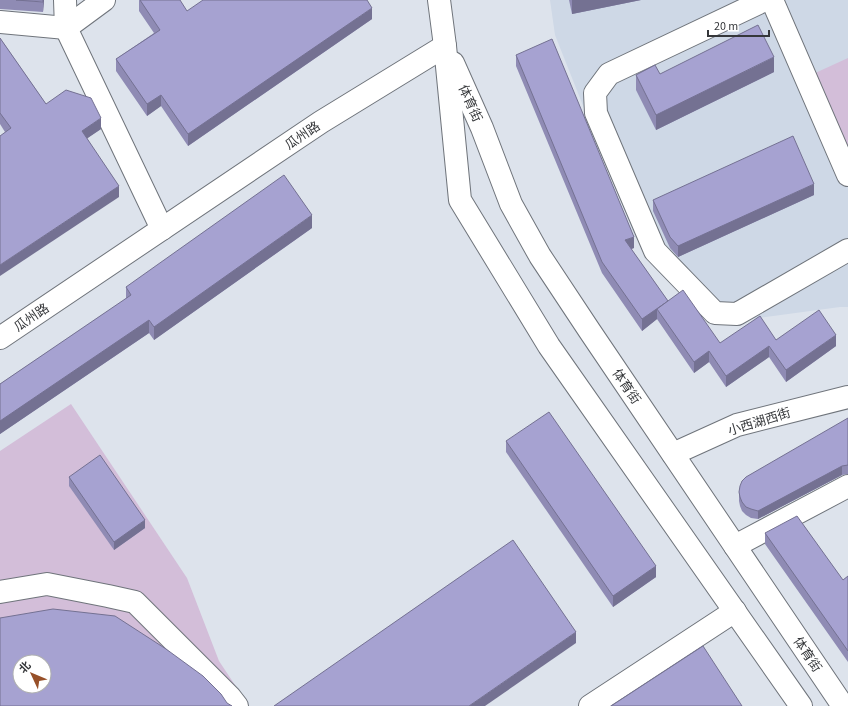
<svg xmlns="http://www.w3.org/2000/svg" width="848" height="706" viewBox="0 0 848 706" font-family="'Source Sans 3','Noto Sans SC',sans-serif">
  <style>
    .built { fill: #ced8e6 }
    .green { fill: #d3bed9; fill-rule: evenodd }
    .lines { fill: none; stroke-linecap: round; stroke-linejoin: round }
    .minor-casing { stroke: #6f747b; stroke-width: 24 }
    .minor { stroke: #fff; stroke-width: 22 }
    .wall { fill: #8f8bb4 }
    .shaded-wall { fill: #747192 }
    .building { fill: #a6a2d1; stroke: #747192; fill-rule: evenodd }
    .labels { text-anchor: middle; stroke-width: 3.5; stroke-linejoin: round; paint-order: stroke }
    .street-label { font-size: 13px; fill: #35373a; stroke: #fff }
  </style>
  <rect width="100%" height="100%" fill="#dde3ec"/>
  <polygon class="built" points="550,0 848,0 848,307 840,307 720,323 635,237 555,35"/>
  <g class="green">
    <polygon points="848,58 848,151 813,74"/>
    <path d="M71,404l116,174 32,83 30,45h-249v-255zM20,662h24v24h-24z"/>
  </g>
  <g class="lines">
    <defs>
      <g id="minor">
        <polyline points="65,0 66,28 162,229"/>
        <polyline points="439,0 445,46 460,200 549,346 801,706"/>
        <polyline points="765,0 609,74 595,93 596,113 655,251 715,313 737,314 848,250"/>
        <polyline points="772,0 848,175"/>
        <polyline points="0,22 66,28 104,0"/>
        <polyline points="453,63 482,128 511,204 540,256 589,330 843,706"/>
        <polyline points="0,338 321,122 445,46"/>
        <polyline points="673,454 737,425 848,397"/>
        <polyline points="735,546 848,486"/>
        <polyline points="0,592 47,584 108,596 135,602 230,697 237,706"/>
        <polyline points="590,706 735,611"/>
      </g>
    </defs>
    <use href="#minor" class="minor-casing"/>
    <use href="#minor" class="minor"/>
  </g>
  <g class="wall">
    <polygon points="0,0 44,0 43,12 0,9"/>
    <polygon points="139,0 187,11 372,19 188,146 161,106 147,116 116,71 116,59 154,33 139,11"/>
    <polygon points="569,0 641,0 572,14"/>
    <polygon points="0,38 46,104 101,129 87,138 119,197 5,132 0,124"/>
    <polygon points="516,55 634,248 631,249 668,301 720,343 776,340 836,346 786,382 769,357 726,387 709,362 694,373 657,319 642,331 602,273 516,66"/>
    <polygon points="774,72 656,130 636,90 636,75"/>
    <polygon points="814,195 678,257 670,248 653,211 653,200"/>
    <polygon points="312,228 154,340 149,333 0,434 0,384 126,299 126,287"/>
    <polygon points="848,418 848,474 842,475 758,519 751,518 746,515 742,511 740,506 739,501 739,492"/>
    <polygon points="506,441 656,577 613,607 506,452"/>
    <polygon points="69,477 145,528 114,550 69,486"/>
    <polygon points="765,533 843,580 848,576 848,662 765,544"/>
  </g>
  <g class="shaded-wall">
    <polygon points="43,0 44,0 43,12"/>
    <polygon points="572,0 641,0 572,14"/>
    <polygon points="372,8 372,19 188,146 188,134"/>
    <polygon points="774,57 774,72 656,130 656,115"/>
    <polygon points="161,95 161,106 147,116 147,104"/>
    <polygon points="101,118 101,129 82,142 82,131"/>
    <polygon points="814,184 814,195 678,257 678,246"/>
    <polygon points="119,186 119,197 0,276 0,265"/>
    <polygon points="312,215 312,228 154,340 154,327"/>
    <polygon points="634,237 634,248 625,251 625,240"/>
    <polygon points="668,301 657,309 657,319 642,331 642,319"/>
    <polygon points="149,320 149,333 0,434 0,421"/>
    <polygon points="836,335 836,346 786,382 786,370"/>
    <polygon points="769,346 769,357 726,387 726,376"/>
    <polygon points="709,351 709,362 694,373 694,362"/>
    <polygon points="842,466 842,475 758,519 758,511"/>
    <polygon points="145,520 145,528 114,550 114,542"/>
    <polygon points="656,566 656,577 613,607 613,596"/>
    <polygon points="576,632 576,643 485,706 469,706"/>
  </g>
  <g class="building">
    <polygon points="16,0 43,0 43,2"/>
    <polygon points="140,0 180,0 187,11 203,0 367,0 372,8 188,134 161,95 147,104 116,59 160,30"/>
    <polygon points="758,25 774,57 656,115 636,75 655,65 660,74"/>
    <polygon points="0,38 46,104 66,90 91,98 101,118 82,131 119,186 0,265 0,136 11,128 0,113"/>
    <polygon points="552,39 634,237 625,240 668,301 642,319 602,262 516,55"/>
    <polygon points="793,136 814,184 678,246 670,237 653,200"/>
    <polygon points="284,175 312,215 154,327 149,320 0,421 0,384 131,295 126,287"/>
    <polygon points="683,290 720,343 760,316 776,340 819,310 836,335 786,370 769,346 726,376 709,351 694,362 657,309"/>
    <polygon points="549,412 656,566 613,596 506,441"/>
    <polygon points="848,418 848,465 842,466 758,511 751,509 746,507 742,502 740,497 739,492 740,486 742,481 746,477"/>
    <polygon points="100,455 145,520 114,542 69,477"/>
    <polygon points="797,516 843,580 848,576 848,651 765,533"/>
    <polygon points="513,540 576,632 469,706 274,706"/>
    <path d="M53,609l62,7 51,33 37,27 18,18 6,9 5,3h-232v-88zM20,662h24v24h-24z"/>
    <polygon points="703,646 742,706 611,706"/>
  </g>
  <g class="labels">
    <g class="street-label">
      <text transform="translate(471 103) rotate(66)" y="5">体育街</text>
      <text transform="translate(302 135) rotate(-34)" y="5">瓜州路</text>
      <text transform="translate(31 317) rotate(-34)" y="5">瓜州路</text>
      <text transform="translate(627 386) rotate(56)" y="5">体育街</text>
      <text transform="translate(759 421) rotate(-17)" y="5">小西湖西街</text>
      <text transform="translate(808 654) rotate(56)" y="5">体育街</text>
    </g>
  </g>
  <g transform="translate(32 674) rotate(314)"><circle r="19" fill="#ffffff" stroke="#aeafb0"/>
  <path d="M0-3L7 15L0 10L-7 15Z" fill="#975029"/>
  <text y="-6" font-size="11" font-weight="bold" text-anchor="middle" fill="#35373a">北</text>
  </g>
  <path d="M708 30v6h61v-6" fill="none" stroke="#35373a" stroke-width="2"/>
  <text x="714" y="30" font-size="12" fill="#35373a" stroke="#ffffff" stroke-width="3" paint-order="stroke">20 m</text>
</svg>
